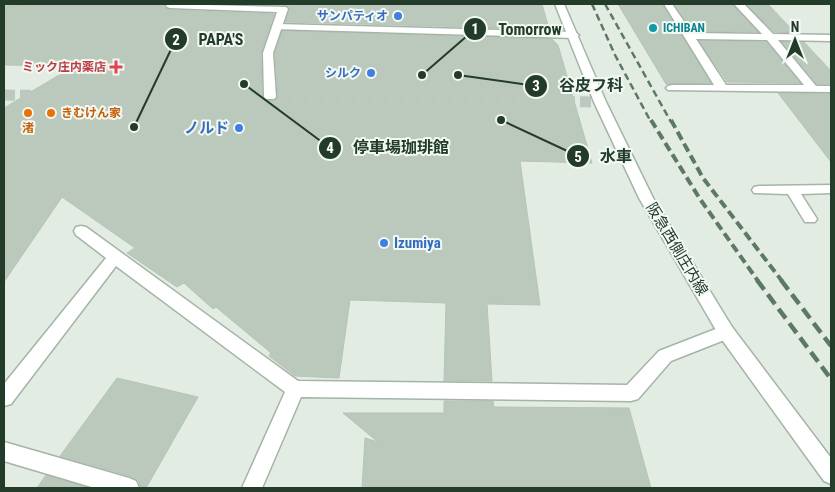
<svg xmlns="http://www.w3.org/2000/svg" width="835" height="492" viewBox="0 0 835 492" font-family="'Roboto Condensed','Noto Sans JP',sans-serif">
  <style>
    .building { fill: #bac9bc; stroke: #b5c5b6 }
    .lines { fill: none; stroke-linecap: round; stroke-linejoin: round }
    .pedestrian-tunnel { stroke: #bcc9be; stroke-width: 11; stroke-dasharray: 11 5; stroke-linecap: butt }
    .service-casing { stroke: #a5b4a7; stroke-width: 3 }
    .pedestrian-casing { stroke: #a5b4a7; stroke-width: 3 }
    .minor-casing { stroke: #a5b4a7; stroke-width: 3 }
    .tertiary-casing { stroke: #a5b4a7; stroke-width: 3 }
    .service { fill: #fff; fill-rule: evenodd }
    .pedestrian { fill: #fff; fill-rule: evenodd }
    .minor { fill: #fff; fill-rule: evenodd }
    .tertiary { fill: #fff; fill-rule: evenodd }
    .rail-far2 { stroke: #5d7864; stroke-width: 2.5; stroke-dasharray: 7 4; stroke-linecap: butt }
    .rail-far1 { stroke: #5d7864; stroke-width: 4; stroke-dasharray: 9 4.5; stroke-linecap: butt }
    .rail { stroke: #5d7864; stroke-width: 4.5; stroke-dasharray: 12 6; stroke-linecap: butt }
    .shop-dot { fill: #3f7fe0; stroke: #f2f8f3; stroke-width: 2 }
    .culture-dot { fill: #0f9aa8; stroke: #f2f8f3; stroke-width: 2 }
    .health-dot { fill: #e0444e; stroke: #f2f8f3; stroke-width: 2 }
    .food-dot { fill: #e8710a; stroke: #f2f8f3; stroke-width: 2 }
    .labels { text-anchor: middle; stroke-width: 4; stroke-linejoin: round; paint-order: stroke }
    .far-shop-label { font-size: 12px; font-weight: bold; fill: #366cbe; stroke: #f2f8f3; text-anchor: end }
    .far-culture-label { font-size: 12px; font-weight: bold; fill: #0d838f; stroke: #f2f8f3; text-anchor: start }
    .far-health-label { font-size: 12px; font-weight: bold; fill: #be3a42; stroke: #f2f8f3; text-anchor: end }
    .far-food-label { font-size: 12px; font-weight: bold; fill: #c56008; stroke: #f2f8f3; text-anchor: start }
    .shop-label { font-size: 15px; font-weight: bold; fill: #366cbe; stroke: #f2f8f3; text-anchor: end }
    .street-label { font-size: 15px; fill: #223c29; stroke: #f2f8f3 }
    .leader { fill: none; stroke: #223c29; stroke-width: 2 }
    .callout-dot { fill: #223c29; stroke: #f2f8f3; stroke-width: 2 }
    .mark-label { font-size: 15px; text-anchor: middle; font-weight: bold; fill: #fff }
    .callout-label { font-size: 16px; text-anchor: middle; font-weight: bold; fill: #223c29; stroke: #f2f8f3; stroke-width: 4; stroke-linejoin: round; paint-order: stroke }
  </style>
  <rect width="100%" height="100%" fill="#e2ece3"/>
  <g class="building">
    <polygon points="35,4 164,4 165,8 170,10 274,14 261,53 262,97 266,101 274,101 278,97 275,53 282,31 552,39 558,45 592,163 520,161 540,305 487,304 492,381 444,381 446,303 350,300 339,378 295,376 269,356 271,353 216,307 213,309 184,283 177,287 127,253 135,248 62,197 4,282 4,108 74,66 4,65 4,6 34,5"/>
    <polygon points="231,4 542,4 549,29 285,22 290,10 286,5"/>
    <polygon points="618,4 662,4 711,83 666,84"/>
    <polygon points="674,4 732,4 758,32 693,31"/>
    <polygon points="746,4 768,4 795,33 774,32"/>
    <polygon points="699,41 766,42 800,83 727,82"/>
    <polygon points="782,42 804,42 831,71 831,84 817,84"/>
    <polygon points="778,93 831,94 831,162"/>
    <polygon points="117,378 198,397 146,488 141,488 138,480 130,476 60,456"/>
    <polygon points="444,401 493,401 494,407 629,408 651,488 362,488 365,438 378,442 343,413 444,413"/>
    <polygon points="46,475 89,488 37,488"/>
  </g>
  <g class="lines">
    <polyline class="pedestrian-tunnel" points="4,95 600,102"/>
    <defs>
      <polygon id="service" points="277,24 574,32 579,35 574,38 274,29 272,27"/>
      <polygon id="pedestrian" points="166,4 286,7 288,9 273,53 276,97 274,99 266,99 264,97 263,53 277,12 170,8 167,7"/>
      <g id="minor">
        <path d="M664,4h8l20,29 70,1 -28,-30h10l29,30 58,1v6l-53,-1 38,46h15v6l-163,-2 -2,-2 2,-2 4,-1h42zM696,39l71,1 37,45h-78z"/>
        <polygon points="831,185 831,193 801,194 817,219 815,222 805,222 788,194 754,193 752,190 754,187 759,186"/>
        <polygon points="81,226 86,227 298,381 627,385 659,351 726,325 732,327 735,332 732,337 671,361 638,399 631,401 301,397 262,488 242,488 285,392 116,266 11,404 4,406 4,384 106,258 76,235 74,231 76,227"/>
        <polygon points="4,442 129,478 136,481 139,488 95,488 4,461"/>
      </g>
      <polygon id="tertiary" points="555,4 564,4 606,102 653,198 732,327 831,458 831,484 824,481 720,337 639,198 594,102"/>
    </defs>
    <use href="#service" class="service-casing"/>
    <use href="#pedestrian" class="pedestrian-casing"/>
    <use href="#minor" class="minor-casing"/>
    <use href="#tertiary" class="tertiary-casing"/>
    <use href="#service" class="service"/>
    <use href="#pedestrian" class="pedestrian"/>
    <use href="#minor" class="minor"/>
    <use href="#tertiary" class="tertiary"/>
    <g class="rail-far2">
      <polyline points="592,4 615,55 651,122"/>
      <polyline points="605,4 671,122"/>
    </g>
    <g class="rail-far1">
      <polyline points="651,120 700,199 758,281"/>
      <polyline points="671,120 703,178 782,281"/>
    </g>
    <g class="rail">
      <polyline points="757,280 831,379"/>
      <polyline points="781,280 831,346"/>
    </g>
  </g>
  <g class="shop-dot">
    <circle cx="398" cy="16" r="5"/>
    <circle cx="371" cy="73" r="5"/>
    <circle cx="239" cy="128" r="5"/>
    <circle cx="384" cy="243" r="5"/>
  </g>
  <circle class="culture-dot" cx="653" cy="28" r="5"/>
  <path class="health-dot" d="M113.5 59.5h5v5h5v5h-5v5h-5v-5h-5v-5h5z"/>
  <g class="food-dot">
    <circle cx="28" cy="113" r="5"/>
    <circle cx="51" cy="113" r="5"/>
  </g>
  <g class="labels">
    <g class="far-shop-label">
      <text x="388" y="20">サンパティオ</text>
      <text x="361" y="77">シルク</text>
    </g>
    <g class="far-culture-label">
      <text x="663" y="32">ICHIBAN</text>
    </g>
    <g class="far-health-label">
      <text x="106" y="71">ミック庄内薬店</text>
    </g>
    <g class="far-food-label">
      <text x="61" y="117">きむけん家</text>
      <text x="28" y="132" text-anchor="middle">渚</text>
    </g>
    <g class="shop-label">
      <text x="229" y="133">ノルド</text>
      <text x="394" y="248" text-anchor="start">Izumiya</text>
    </g>
    <g class="street-label">
      <text transform="translate(677 249) rotate(59)" y="5">阪急西側庄内線</text>
    </g>
  </g>
  <path class="leader" d="M422 75L475 29M134 127L176 39M458 75L536 86M244 84L330 148M501 120L578 156"/>
  <g class="callout-dot">
    <circle cx="422" cy="75" r="5"/>
    <circle cx="134" cy="127" r="5"/>
    <circle cx="458" cy="75" r="5"/>
    <circle cx="244" cy="84" r="5"/>
    <circle cx="501" cy="120" r="5"/>
    <circle cx="475" cy="29" r="12"/>
    <circle cx="176" cy="39" r="12"/>
    <circle cx="536" cy="86" r="12"/>
    <circle cx="330" cy="148" r="12"/>
    <circle cx="578" cy="156" r="12"/>
  </g>
  <g class="mark-label">
    <text x="475" y="34">1</text>
    <text x="176" y="45">2</text>
    <text x="536" y="91">3</text>
    <text x="330" y="153">4</text>
    <text x="578" y="162">5</text>
  </g>
  <g class="callout-label">
    <text x="530" y="35">Tomorrow</text>
    <text x="221" y="45">PAPA'S</text>
    <text x="591" y="91">谷皮フ科</text>
    <text x="401" y="153">停車場珈琲館</text>
    <text x="616" y="162">水車</text>
  </g>
  <rect width="835" height="492" fill="none" stroke="#223c29" stroke-width="10"/>
  <g transform="translate(795 40)" stroke="#f2f8f3" stroke-width="4" paint-order="stroke">
  <path d="M0-4L9 19L0 12L-9 19Z" fill="#223c29"/>
  <text y="-8" font-size="14" font-weight="bold" text-anchor="middle" fill="#223c29">N</text>
  </g>
</svg>
